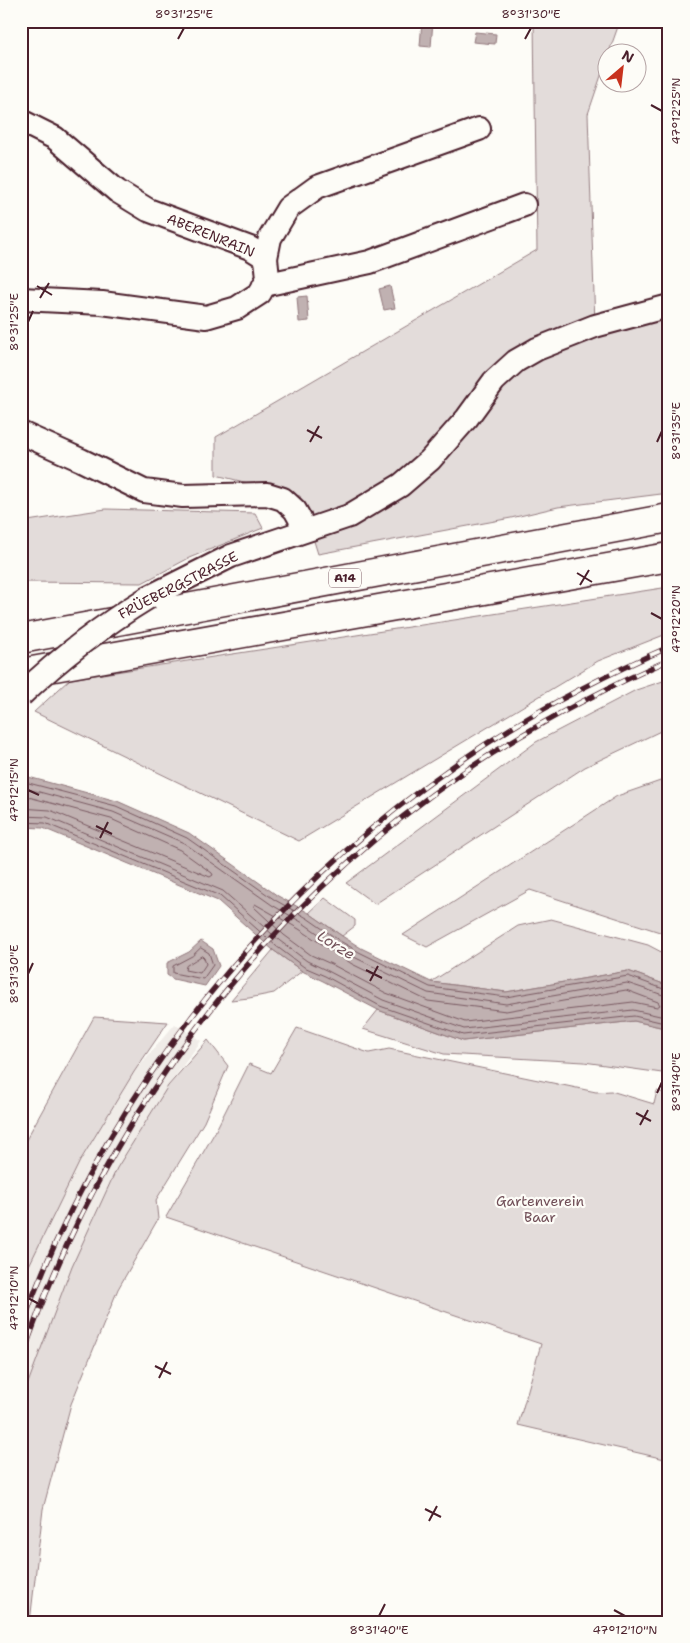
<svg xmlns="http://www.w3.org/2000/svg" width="690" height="1643" viewBox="0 0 690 1643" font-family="'Shantell Sans',sans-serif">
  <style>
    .built { fill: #f0ece8 }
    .green { fill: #e3dcda; stroke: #967e82 }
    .water { fill: #c0b1b1; stroke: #91777b }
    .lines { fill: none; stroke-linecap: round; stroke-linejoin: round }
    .shore { stroke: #795961; stroke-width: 1 }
    .street-casing { stroke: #4a1f2b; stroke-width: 26 }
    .highway-casing { stroke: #4a1f2b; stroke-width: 31 }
    .street { stroke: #fdfcf7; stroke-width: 22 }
    .highway { stroke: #fdfcf7; stroke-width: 28 }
    .rail-casing { stroke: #4a1f2b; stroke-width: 5.5 }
    .rail { stroke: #fdfcf7; stroke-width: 4; stroke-dasharray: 11; stroke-linecap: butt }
    .street-bridge-casing { stroke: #4a1f2b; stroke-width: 26; stroke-linecap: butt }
    .street-bridge { stroke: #fdfcf7; stroke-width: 22 }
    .ticks { fill: none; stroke: #4a1f2b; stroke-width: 2 }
    .labels { text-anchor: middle; stroke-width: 4.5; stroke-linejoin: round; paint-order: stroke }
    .shield { fill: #fdfcf7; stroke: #806168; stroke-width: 1 }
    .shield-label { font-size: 12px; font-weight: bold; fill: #4a1f2b }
    .street-label { font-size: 14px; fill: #4a1f2b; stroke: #fdfcf7 }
    .park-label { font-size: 14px; fill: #704e57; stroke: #fdfcf7 }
    .water-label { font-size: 15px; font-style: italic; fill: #73525a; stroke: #fdfcf7 }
    .neatline { fill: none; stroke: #4a1f2b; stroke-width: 2 }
    .ticks-label { font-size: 12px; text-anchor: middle; fill: #4a1f2b }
  </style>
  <rect width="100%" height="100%" fill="#fdfcf7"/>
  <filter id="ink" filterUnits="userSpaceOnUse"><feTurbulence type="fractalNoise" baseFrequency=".02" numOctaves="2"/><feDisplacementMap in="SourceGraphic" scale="10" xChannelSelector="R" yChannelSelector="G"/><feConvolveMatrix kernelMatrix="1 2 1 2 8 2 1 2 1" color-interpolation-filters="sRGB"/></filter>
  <g filter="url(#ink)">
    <polygon class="built" points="175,1024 201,1041 168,1086 25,1391 21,1407 21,1282 80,1161 134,1072"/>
    <g class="green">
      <polygon points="534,21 620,21 609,52 608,52 607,58 588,114 595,325 669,306 669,493 558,507 511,518 318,554 300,496 216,475 216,437 537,250"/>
      <polygon points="106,509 255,513 263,528 189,558 142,583 21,582 21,522"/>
      <polygon points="669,587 669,633 598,661 299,841 34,712 70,679"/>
      <polygon points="669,679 669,727 585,767 375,904 346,883 536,742 636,690"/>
      <polygon points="669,778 669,935 530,890 427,947 403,935 617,796"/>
      <polygon points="325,898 355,920 355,926 342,936 309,913"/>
      <polygon points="551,919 648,945 669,956 669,986 628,971 506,992 431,982 518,926"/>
      <polygon points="273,950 302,971 274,993 249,998 231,1000"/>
      <polygon points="378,1010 463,1041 634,1021 669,1029 669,1074 584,1062 444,1054 363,1029"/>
      <polygon points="94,1017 168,1022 134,1072 80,1161 21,1282 21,1149"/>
      <polygon points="297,1028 369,1053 389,1049 596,1092 611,1091 654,1104 657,1091 669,1094 669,1460 518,1425 541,1344 166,1217 215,1132 249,1064 271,1073"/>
      <polygon points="208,1040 228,1066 204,1122 156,1200 158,1219 118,1289 71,1404 43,1509 30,1622 21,1622 21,1407 25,1391 72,1266 117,1168 168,1086"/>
    </g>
    <g class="water">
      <polygon points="422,21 433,21 431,47 420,46"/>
      <polygon points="475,32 496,34 495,44 473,42"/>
      <polygon points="390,286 395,308 384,310 379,289"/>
      <polygon points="307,296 309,321 299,322 297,297"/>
      <polygon points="21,775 117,801 189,833 278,896 309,913 342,936 361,948 431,982 506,992 628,971 669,986 669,1029 634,1021 463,1041 378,1010 323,981 302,971 273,950 218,901 43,828 21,827"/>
      <polygon points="201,941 213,949 219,966 205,986 173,979 167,975 167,963 189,952"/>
    </g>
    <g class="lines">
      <g class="shore">
        <polyline points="21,781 116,806 187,838 275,900 307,918 340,941 359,952 430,987 506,997 628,976 669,991"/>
        <polyline points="21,787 113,812 184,843 272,905 303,923 336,946 356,958 428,993 506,1004 627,983 669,997"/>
        <polyline points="21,795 111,819 180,850 212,873 213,875 210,877 50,810 21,808"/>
        <polyline points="21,816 47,817 223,891 280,941 307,961 328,971 383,1000 464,1029 633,1010 669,1018"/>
        <polyline points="21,822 45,823 220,896 276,946 304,967 325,976 380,1006 463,1035 634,1016 669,1024"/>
        <polygon points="255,904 299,929 352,964 428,1001 506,1011 626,990 658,1002 660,1005 657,1007 633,1002 465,1022 386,993 331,964 311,955 284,935 254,907"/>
        <polygon points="201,948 209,953 213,965 203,979 173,973 173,966 192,956"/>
        <polygon points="202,956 204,958 206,964 200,973 185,970 186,966"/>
      </g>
      <defs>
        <g id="street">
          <polyline points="21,121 55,138 117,191 148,210 250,248 266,258 268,278 260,293 237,308 206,317 102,303 21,299"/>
          <polyline points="266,258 270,238 288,208 317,187 479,129"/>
          <polyline points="264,285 370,262 524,205"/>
          <polyline points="21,433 81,460 144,491 183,496 267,494 283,499 295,510 300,519 302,531"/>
          <polyline points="149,597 231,556 349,516 401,485 430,460 467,418 494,381 516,361 537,349 595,326 669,306"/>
        </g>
        <g id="highway">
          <polyline points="21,639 669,518"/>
          <polyline points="21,673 669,557"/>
        </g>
      </defs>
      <use href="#street" class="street-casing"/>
      <use href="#highway" class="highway-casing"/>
      <use href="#street" class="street"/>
      <use href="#highway" class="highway"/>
      <defs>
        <g id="rail">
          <path d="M21,1328c81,-226 236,-424 431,-561 68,-48 141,-87 217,-120"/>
          <path d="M21,1361c79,-236 235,-446 440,-587 66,-45 135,-82 208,-114"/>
        </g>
      </defs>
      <use href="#rail" class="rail-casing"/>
      <use href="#rail" class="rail"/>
      <defs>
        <path id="street-bridge" d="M21,695c40,-38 82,-70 128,-98"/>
      </defs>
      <use href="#street-bridge" class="street-bridge-casing"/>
      <use href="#street-bridge" class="street-bridge"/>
    </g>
  </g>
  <path class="ticks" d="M178,39l6,-11M525,39l6,-11M651,105l11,6M37,286l15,9M40,298l9,-15M28,322l5,-11M307,430l15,8M310,442l9,-16M657,442l5,-11M577,573l15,9M580,585l9,-15M651,613l11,6M28,790l11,5M96,826l16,8M100,838l8,-16M366,970l16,8M28,974l5,-11M370,981l8,-15M657,1093l5,-11M636,1113l15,8M640,1125l8,-15M28,1298l11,6M155,1366l16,8M159,1378l8,-16M425,1509l16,8M429,1521l8,-15M614,1610l11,6M379,1616l6,-12"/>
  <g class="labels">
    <rect class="shield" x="329" y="568.5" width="32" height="19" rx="4"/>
    <g class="shield-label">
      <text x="345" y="582">A14</text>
    </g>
    <g class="street-label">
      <text transform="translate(211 235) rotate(22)" y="5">ABERENRAIN</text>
      <text transform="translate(178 585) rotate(-27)" y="5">FRÜEBERGSTRASSE</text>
    </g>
    <g class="park-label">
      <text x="540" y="1206">Gartenverein<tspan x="540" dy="16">Baar</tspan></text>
    </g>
    <g class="water-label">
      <text transform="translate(336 945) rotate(32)" y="5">Lorze</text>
    </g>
  </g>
  <rect width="690" height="1643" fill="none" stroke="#fdfcf7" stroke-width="55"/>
  <g transform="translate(622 68) rotate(28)"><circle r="24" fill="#fdfcf7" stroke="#b5a4a5"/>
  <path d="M0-4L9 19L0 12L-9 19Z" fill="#c8321e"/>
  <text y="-8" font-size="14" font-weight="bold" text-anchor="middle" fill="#4a1f2b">N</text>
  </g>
  <rect x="28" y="28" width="634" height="1588" class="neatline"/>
  <g class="ticks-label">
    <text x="184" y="18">8°31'25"E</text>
    <text x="531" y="18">8°31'30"E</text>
    <text transform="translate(676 111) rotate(-90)" y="4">47°12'25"N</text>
    <text transform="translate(14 322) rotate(-90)" y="4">8°31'25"E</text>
    <text transform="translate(676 431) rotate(-90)" y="4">8°31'35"E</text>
    <text transform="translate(676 619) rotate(-90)" y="4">47°12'20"N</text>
    <text transform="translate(14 790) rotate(-90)" y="4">47°12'15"N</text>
    <text transform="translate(14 974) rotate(-90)" y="4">8°31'30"E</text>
    <text transform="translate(676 1082) rotate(-90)" y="4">8°31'40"E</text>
    <text transform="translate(14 1298) rotate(-90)" y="4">47°12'10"N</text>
    <text x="379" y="1634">8°31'40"E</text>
    <text x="625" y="1634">47°12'10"N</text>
  </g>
</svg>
